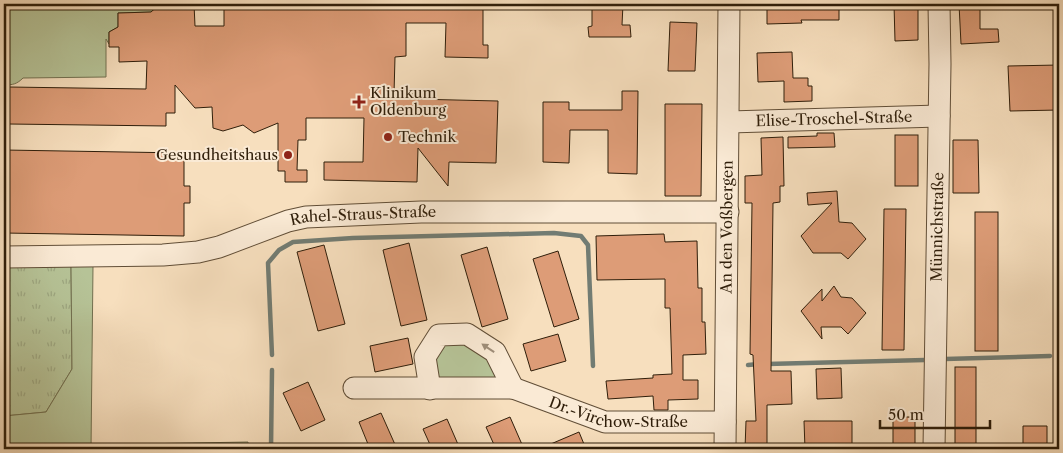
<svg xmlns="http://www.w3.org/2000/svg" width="1063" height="453" viewBox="0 0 1063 453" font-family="'Libre Caslon Text',serif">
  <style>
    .grass { fill: url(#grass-tufts); stroke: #727050 }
    .park { fill: #b6c397; stroke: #727050 }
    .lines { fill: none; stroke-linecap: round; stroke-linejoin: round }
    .stream { stroke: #727c73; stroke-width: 4.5 }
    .building { fill: #dd9c77; stroke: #2f1e0a }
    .minor-casing { stroke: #614e37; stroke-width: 23 }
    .minor { stroke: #faead5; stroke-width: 21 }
    .oneway { fill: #9f8e7a }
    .poi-dot { fill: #8f2418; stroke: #faead5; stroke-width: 2 }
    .labels { text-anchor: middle; stroke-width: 4; stroke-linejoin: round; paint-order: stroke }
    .poi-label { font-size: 15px; fill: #2f1e0a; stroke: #faead5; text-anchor: start }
    .street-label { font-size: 15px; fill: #2f1e0a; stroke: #faead5 }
  </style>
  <defs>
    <pattern id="grass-tufts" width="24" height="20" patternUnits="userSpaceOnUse" patternTransform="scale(1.25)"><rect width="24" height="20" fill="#b6c397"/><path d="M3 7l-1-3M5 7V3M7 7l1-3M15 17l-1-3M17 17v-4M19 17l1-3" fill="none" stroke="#9da781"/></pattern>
  </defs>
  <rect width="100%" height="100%" fill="#f7dfbe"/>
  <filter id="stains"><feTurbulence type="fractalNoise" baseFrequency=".004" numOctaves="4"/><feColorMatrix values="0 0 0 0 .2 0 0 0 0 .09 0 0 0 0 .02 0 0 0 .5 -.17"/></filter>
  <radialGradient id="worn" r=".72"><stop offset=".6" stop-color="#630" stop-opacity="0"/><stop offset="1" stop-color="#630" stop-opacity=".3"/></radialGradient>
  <polygon class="grass" points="4,265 71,266 72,369 46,412 4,416"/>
  <g class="park">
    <path d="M4,4h156l-9,8 -33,1v14l-9,5v12l-3,-5v38l-83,1c-6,6 -10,7 -19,7z"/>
    <polygon points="71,266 93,266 91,449 137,444 248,442 248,449 4,449 6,428 4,425 4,416 46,412 72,369"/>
    <polygon points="467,334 513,388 430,389 439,335"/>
  </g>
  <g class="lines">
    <g class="stream">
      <polyline points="272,355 268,263 279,250 293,242 353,238 554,233 581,236 588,245 593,366"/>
      <polyline points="945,359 1050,356"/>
      <polyline points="767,364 925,360"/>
      <polyline points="748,365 759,364"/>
      <polyline points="271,449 272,370"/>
    </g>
  </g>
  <g class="building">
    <polygon points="160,4 194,4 195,26 224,26 224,4 483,4 483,45 488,45 488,58 445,57 446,23 406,23 406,56 395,57 394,94 413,94 413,99 498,101 496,163 449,162 448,186 418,148 417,182 324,180 324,162 363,162 364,118 306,118 306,140 298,140 297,170 307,170 307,182 285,182 285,171 278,171 278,123 254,133 243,125 223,131 213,128 212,107 195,108 175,85 175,113 166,113 166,126 9,124 9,87 146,89 147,61 119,62 119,47 109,47 109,32 118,27 118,13 151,12"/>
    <polygon points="592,4 623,4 622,25 630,25 631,37 589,37 588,27 592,26"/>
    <polygon points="767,4 839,4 839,20 801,20 802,23 767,24"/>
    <polygon points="894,4 918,4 918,40 895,41"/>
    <polygon points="959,4 980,4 980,29 998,29 999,42 961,44"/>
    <polygon points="670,22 697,23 695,71 668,71"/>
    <polygon points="792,52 793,78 808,78 808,86 812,86 812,101 784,102 784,81 758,82 757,53"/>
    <polygon points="1059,65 1059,110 1010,111 1008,66"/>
    <polygon points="622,91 638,91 637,174 608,173 608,130 570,130 569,163 543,162 543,102 569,102 569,110 622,110"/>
    <polygon points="665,104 702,104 701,196 665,196"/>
    <polygon points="817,133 834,133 835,147 788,148 788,137 817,136"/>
    <rect x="895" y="135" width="23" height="51"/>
    <polygon points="783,137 784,186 780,186 780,202 773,203 771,371 791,371 792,404 767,405 767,449 745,449 746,421 756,421 753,355 750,354 752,203 745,203 745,176 762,175 761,138"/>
    <polygon points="953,140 978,140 979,193 953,193"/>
    <polygon points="4,150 184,153 184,186 190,186 190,203 184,203 184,236 4,233"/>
    <polygon points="837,191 839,222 852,223 866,239 848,259 841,253 813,253 801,236 832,203 808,205 807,193"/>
    <polygon points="884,209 906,209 904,350 882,350"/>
    <rect x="975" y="212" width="23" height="139"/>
    <polygon points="664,234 665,242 697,241 698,288 702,288 702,322 705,322 706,354 683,355 683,380 698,380 698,399 668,400 668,410 654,410 653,396 608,399 606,381 653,378 653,375 672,374 670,308 665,308 665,279 597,280 596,236"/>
    <polygon points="409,243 427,320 401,326 383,250"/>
    <polygon points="324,245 345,324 318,331 297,252"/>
    <polygon points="487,247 508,319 482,327 461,255"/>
    <polygon points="558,251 579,319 554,327 533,259"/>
    <polygon points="834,286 841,297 852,298 866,313 848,334 841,327 821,327 822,339 801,311 822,289 822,301"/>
    <polygon points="558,334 566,361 531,371 523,344"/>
    <polygon points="408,338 413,364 375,372 370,346"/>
    <rect x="955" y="367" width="21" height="82"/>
    <polygon points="841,368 842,398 817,399 816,369"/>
    <polygon points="308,382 325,420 301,431 283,393"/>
    <polygon points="381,413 397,449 370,449 359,422"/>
    <polygon points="510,417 524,449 496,449 486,427"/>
    <rect x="893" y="417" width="22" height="32"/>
    <polygon points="447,419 460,449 432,449 423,429"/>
    <polygon points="804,421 852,421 852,449 805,449"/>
    <polygon points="1023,426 1047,426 1047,449 1031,449 1031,447 1023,447"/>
    <polygon points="579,432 586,449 539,449"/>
  </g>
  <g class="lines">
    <defs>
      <g id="minor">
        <path id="s1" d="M729,122l210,-6"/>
        <path id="s2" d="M4,257l159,-2 35,-3 21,-5 69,-26 18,-4 115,-5h307"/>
        <path id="s3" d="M354,388h159l92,34h120"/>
        <polyline points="430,389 425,357 439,335 467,334 495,352 513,388"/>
        <path id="s4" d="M725,449l4,-445"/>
        <path id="s5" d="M934,449l6,-385 -1,-60"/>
      </g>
    </defs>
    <use href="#minor" class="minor-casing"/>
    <use href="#minor" class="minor"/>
  </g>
  <defs><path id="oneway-solid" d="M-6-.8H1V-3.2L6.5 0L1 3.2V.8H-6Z" transform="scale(1.25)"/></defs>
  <use class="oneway" href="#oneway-solid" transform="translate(488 348) rotate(-146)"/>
  <g class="poi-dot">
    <path d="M356.5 94.5h5v5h5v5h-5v5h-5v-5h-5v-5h5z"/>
    <circle cx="388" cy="137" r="5"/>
    <circle cx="288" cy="155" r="5"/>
  </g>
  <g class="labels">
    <g class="poi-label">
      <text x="370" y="98">Klinikum<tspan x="370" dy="17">Oldenburg</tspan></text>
      <text x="398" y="142">Technik</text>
      <text x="278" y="160" text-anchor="end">Gesundheitshaus</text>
    </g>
    <g class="street-label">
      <text dy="5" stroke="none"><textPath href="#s1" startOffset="105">Elise-Troschel-Straße</textPath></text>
      <text dy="5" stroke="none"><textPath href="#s2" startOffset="365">Rahel-Straus-Straße</textPath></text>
      <text dy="5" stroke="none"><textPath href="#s5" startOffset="222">Münnichstraße</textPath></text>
      <text dy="5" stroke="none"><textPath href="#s4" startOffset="222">An den Voßbergen</textPath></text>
      <text dy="5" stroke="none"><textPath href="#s3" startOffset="269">Dr.-Virchow-Straße</textPath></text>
    </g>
  </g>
  <rect width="1063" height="453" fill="none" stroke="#f7dfbe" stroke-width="20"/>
  <rect x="5" y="5" width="1053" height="443" fill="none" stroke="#2f1e0a" stroke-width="2.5"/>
  <rect x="10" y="10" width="1043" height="433" fill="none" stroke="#2f1e0a"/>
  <path d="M880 420v8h110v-8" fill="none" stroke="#2f1e0a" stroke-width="2.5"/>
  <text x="888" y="420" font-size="15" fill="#2f1e0a" stroke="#faead5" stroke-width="4" paint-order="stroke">50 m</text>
  <rect width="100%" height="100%" filter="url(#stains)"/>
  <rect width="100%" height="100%" fill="url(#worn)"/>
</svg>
